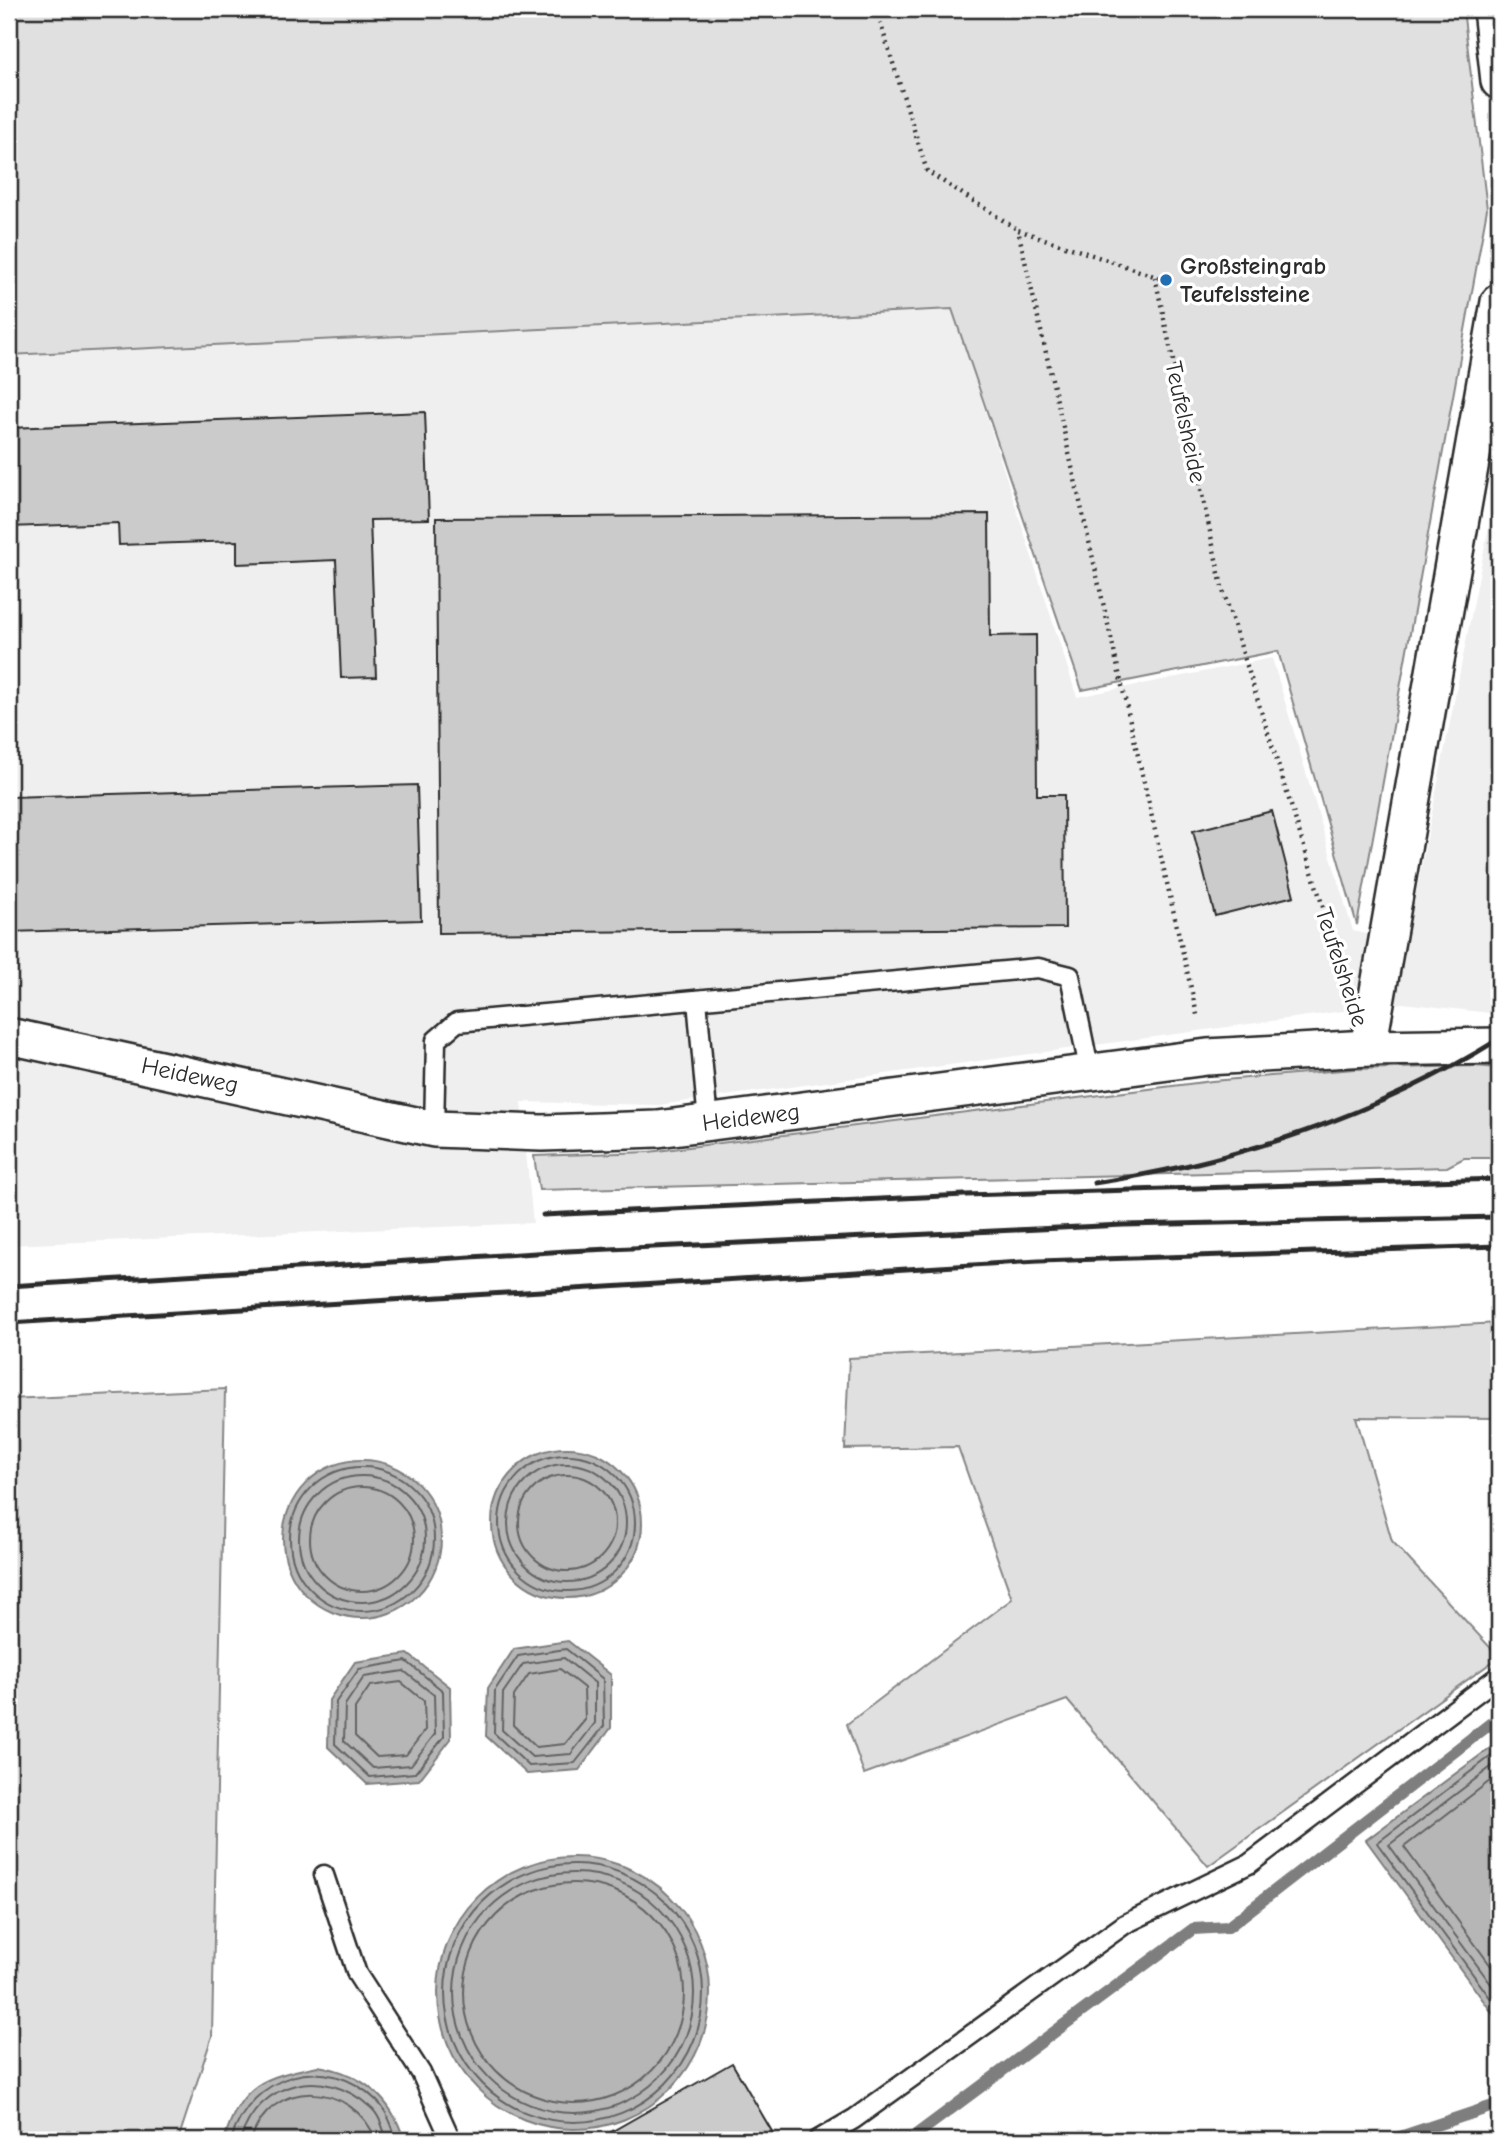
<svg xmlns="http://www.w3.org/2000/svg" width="1508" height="2149" viewBox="0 0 1508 2149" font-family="'Comic Neue',sans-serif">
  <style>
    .built { fill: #efefef }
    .green { fill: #e0e0e0; stroke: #868686; stroke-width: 2 }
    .water { fill: #b6b6b6; stroke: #7e7e7e; stroke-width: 2 }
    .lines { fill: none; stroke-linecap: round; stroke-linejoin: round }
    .shore { stroke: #636363; stroke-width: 2 }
    .stream { stroke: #7e7e7e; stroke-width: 12 }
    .building { fill: #cbcbcb; stroke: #2b2b2b; stroke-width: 2 }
    .service-casing { stroke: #2b2b2b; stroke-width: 23 }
    .minor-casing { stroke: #2b2b2b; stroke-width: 40 }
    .path { stroke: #2b2b2b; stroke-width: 4.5; stroke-dasharray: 2 5; stroke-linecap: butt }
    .service { stroke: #fff; stroke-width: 18 }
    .minor { stroke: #fff; stroke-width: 35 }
    .rail { stroke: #2b2b2b; stroke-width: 5 }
    .poi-dot { fill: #1f6fb2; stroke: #fff; stroke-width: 2.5 }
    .labels { text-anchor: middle; stroke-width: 7; stroke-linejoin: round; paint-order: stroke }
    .poi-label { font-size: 24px; font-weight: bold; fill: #2b2b2b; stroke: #fff; text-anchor: start }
    .street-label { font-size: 24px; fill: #2b2b2b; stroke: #fff }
  </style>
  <rect width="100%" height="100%" fill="#fff"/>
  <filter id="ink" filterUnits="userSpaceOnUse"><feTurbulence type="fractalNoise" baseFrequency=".0143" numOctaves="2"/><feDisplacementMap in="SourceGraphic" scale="14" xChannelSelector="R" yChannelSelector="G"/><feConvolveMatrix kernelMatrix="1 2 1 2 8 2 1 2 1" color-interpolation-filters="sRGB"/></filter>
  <g filter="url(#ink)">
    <polygon class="built" points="952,309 1077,697 1272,658 1353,931 1406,944 1499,475 1499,1014 1402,1003 659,1105 521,1102 533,1223 9,1245 9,355"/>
    <g class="green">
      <polygon points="9,9 1463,9 1487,209 1357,925 1278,651 1082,690 952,309 9,355"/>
      <polygon points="1475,1066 1499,1068 1499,1158 1464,1158 1447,1167 539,1190 534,1156 649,1152 1212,1081 1354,1069"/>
      <polygon points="1499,1323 1499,1418 1356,1417 1392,1541 1499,1657 1208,1866 1067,1700 864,1774 847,1724 1012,1599 958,1447 845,1449 849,1358"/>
      <polygon points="225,1389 212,2036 178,2140 9,2140 9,1399"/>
    </g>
    <g class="water">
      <circle cx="567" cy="1523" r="75"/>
      <circle cx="362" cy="1539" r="79"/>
      <polygon points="568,1641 611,1675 611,1728 579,1770 527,1774 486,1736 488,1688 514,1649"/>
      <polygon points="408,1654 450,1687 451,1739 419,1780 367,1784 328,1747 329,1700 355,1662"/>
      <polygon points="1498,1742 1499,1743 1499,2022 1366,1840"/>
      <circle cx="574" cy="1993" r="136"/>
      <path d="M318,2066c43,7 74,32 86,74h-180c17,-57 40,-63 94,-74z"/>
    </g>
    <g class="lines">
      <g class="shore">
        <circle cx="567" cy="1523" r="68"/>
        <circle cx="567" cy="1523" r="59"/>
        <circle cx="362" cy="1539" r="72"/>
        <circle cx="567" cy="1523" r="48"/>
        <circle cx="362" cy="1539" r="63"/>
        <circle cx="362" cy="1539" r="52"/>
        <polygon points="566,1649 603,1679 604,1726 575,1763 529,1766 494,1733 495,1690 518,1656"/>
        <polygon points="564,1658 595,1683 595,1723 571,1754 532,1757 502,1730 503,1693 523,1664"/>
        <polygon points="406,1661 443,1691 444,1737 415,1773 370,1777 335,1744 336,1702 359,1669"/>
        <polygon points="560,1669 584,1688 585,1720 565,1744 536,1747 513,1725 514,1696 529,1674"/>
        <polygon points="404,1671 434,1695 435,1734 411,1765 373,1768 344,1741 345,1705 364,1677"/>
        <polygon points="401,1682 424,1701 425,1730 406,1755 377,1757 355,1736 355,1708 370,1686"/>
        <polyline points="1499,1750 1377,1843 1499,2010"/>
        <polyline points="1499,1761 1389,1845 1499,1995"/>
        <polyline points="1499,1774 1404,1847 1499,1977"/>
        <circle cx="574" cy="1993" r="129"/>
        <circle cx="574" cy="1993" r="120"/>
        <circle cx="574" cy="1993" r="110"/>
        <path d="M231,2140c20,-66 95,-90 146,-39 11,11 15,26 20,39"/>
        <path d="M240,2140c19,-60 84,-75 130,-33 10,8 13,22 17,33"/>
        <path d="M251,2140c20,-64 102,-59 125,0"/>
      </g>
      <g class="stream">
        <polyline points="909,2140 1193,1929 1228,1927 1499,1717"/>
        <polyline points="1391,2140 1499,2104"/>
      </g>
    </g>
    <g class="building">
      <polygon points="425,412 429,519 370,520 376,677 341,678 336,560 237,564 237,541 119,545 118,523 9,527 9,428"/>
      <polygon points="989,514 990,636 1036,635 1037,795 1064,795 1065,928 439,933 436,518"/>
      <polygon points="417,785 421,920 9,932 9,797"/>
      <polygon points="1272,811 1294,896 1215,916 1193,831"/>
      <polygon points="732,2063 777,2140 597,2140"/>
    </g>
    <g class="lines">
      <defs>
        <g id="service">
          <polyline points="697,1000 708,1123"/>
          <polyline points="434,1129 436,1040 457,1022 1038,968 1070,976 1090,1073"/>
          <polyline points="324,1875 357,1974 421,2073 451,2140"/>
          <polyline points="818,2140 854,2119 1125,1924 1249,1864 1499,1676"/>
        </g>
        <g id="minor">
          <polyline points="1491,9 1499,81"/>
          <polyline points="9,1036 434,1129 542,1133 658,1129 1207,1057 1368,1048 1499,1046"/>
          <polyline points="1368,1048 1499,302"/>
        </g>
      </defs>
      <use href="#service" class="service-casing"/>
      <use href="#minor" class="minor-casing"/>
      <g class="path">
        <polyline points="876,9 927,171 1018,230"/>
        <polyline points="1155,277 1222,587 1341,964"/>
        <polyline points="1166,280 1018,230 1198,1019"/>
      </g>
      <use href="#service" class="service"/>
      <use href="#minor" class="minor"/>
      <g class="rail">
        <path d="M1094,1183c140,-20 285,-69 405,-144"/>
        <polyline points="543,1215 965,1195 1499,1179"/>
        <polyline points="9,1286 567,1251 1123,1225 1499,1217"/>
        <polyline points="9,1323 1039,1261 1499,1246"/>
      </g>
    </g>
  </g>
  <circle class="poi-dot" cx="1166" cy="280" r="7"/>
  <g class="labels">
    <g class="poi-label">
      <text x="1180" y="274">Großsteingrab<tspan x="1180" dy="28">Teufelssteine</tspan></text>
    </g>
    <g class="street-label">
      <text transform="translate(1186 422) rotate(78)" y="8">Teufelsheide</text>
      <text transform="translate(1342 967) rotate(72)" y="8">Teufelsheide</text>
      <text transform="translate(190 1075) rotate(12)" y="8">Heideweg</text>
      <text transform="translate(751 1117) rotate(-7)" y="8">Heideweg</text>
    </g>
  </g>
  <rect width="1508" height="2149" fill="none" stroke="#fff" stroke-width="35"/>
  <rect x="18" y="18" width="1473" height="2114" fill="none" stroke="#2b2b2b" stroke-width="2.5" filter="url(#ink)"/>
</svg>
